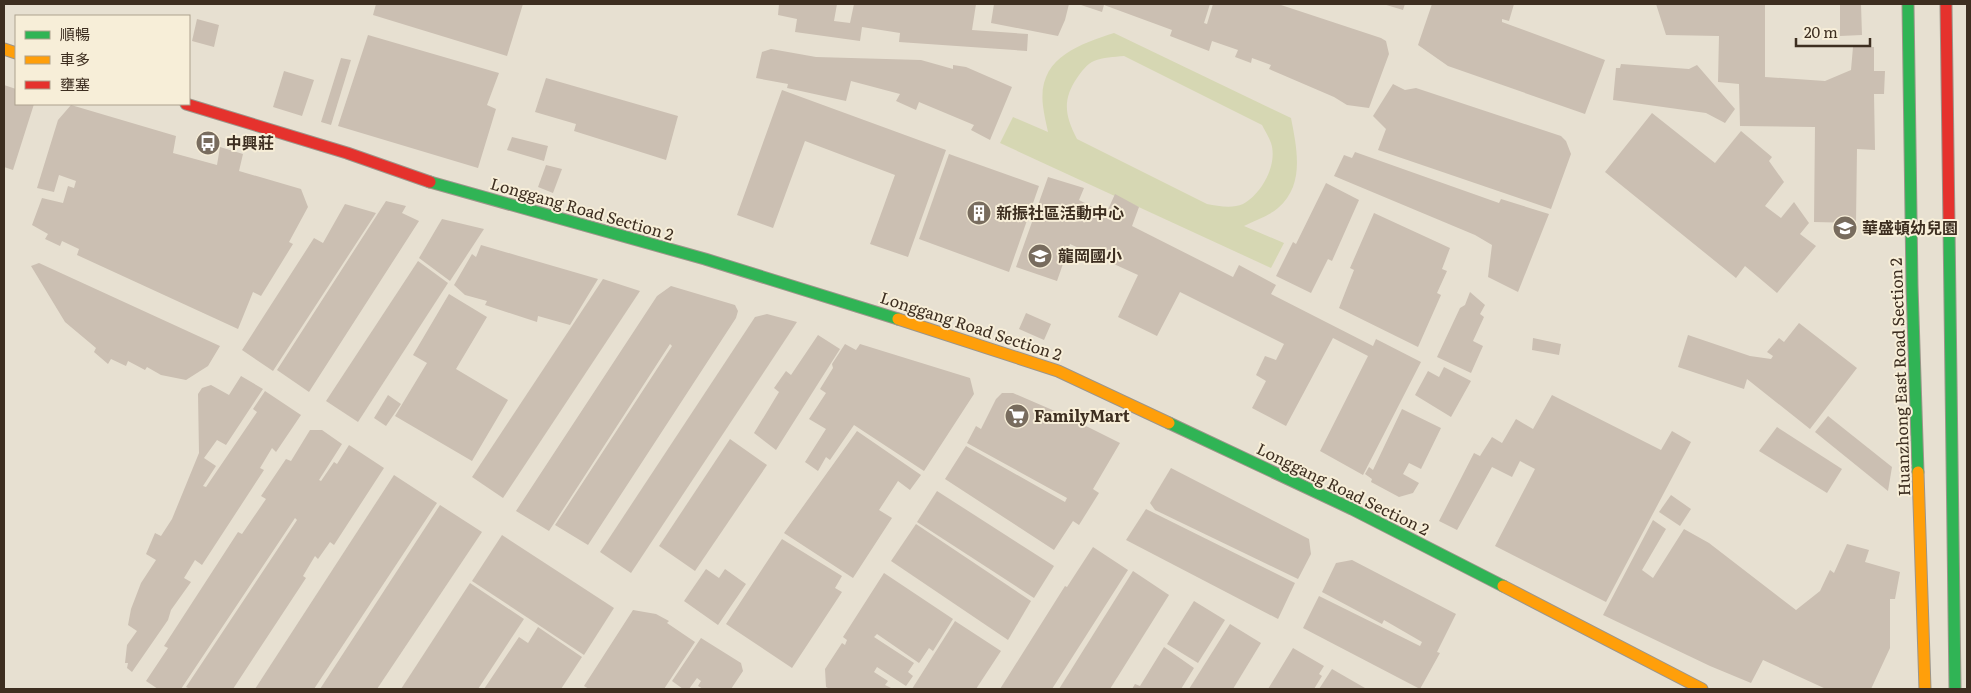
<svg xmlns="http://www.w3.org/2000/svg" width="1971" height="693" viewBox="0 0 1971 693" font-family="Literata,'Noto Sans TC',serif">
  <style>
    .green { fill: #d6d7b3; fill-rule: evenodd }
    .building { fill: #cbbfb2 }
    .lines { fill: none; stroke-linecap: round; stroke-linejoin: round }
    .fast-casing { stroke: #9c958a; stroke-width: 13 }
    .slow-casing { stroke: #9c958a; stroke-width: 13 }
    .jam-casing { stroke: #9c958a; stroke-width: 13 }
    .fast { stroke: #30b455; stroke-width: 11 }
    .slow { stroke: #ff9f0a; stroke-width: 11 }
    .jam { stroke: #e5322d; stroke-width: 11 }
    .labels { text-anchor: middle; stroke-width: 4; stroke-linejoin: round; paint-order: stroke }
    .poi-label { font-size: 16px; font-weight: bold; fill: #3d2e20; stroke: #f7eed8; text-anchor: start }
    .street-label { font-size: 16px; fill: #3d2e20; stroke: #f7eed8 }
  </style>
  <rect width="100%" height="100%" fill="#e7e0d1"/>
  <path class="green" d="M1114,33l177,85c6,31 14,67 -13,90 -9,8 -23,12 -34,18l40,17 -13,25 -271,-125 13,-26 35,15c-2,-9 -4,-18 -5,-26 -6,-48 35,-61 71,-73zM1124,56l138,69c3,6 7,12 9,18 7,21 -9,51 -28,61 -11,5 -25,2 -36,0l-130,-65c-12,-23 -15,-39 0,-61 4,-6 10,-14 17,-17 9,-4 20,-4 30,-5z"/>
  <g class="building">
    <polygon points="376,4 523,4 507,56 373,15"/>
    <polygon points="779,4 837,4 834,21 850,23 854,4 976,4 972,30 1028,34 1027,51 899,42 900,33 862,27 860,41 795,32 797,19 778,15"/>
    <polygon points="994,4 1069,4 1065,20 1058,36 991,23"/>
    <polygon points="1078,4 1210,4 1204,23 1207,24 1213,4 1278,4 1381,38 1386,41 1389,54 1369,108 1347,105 1334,97 1269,69 1271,65 1252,58 1251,63 1235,57 1238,50 1212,41 1209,51 1170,36 1172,30 1104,5 1102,12"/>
    <polygon points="1383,4 1405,4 1403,10"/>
    <polygon points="1432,4 1514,4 1509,21 1502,19 1502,22 1605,60 1585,114 1448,66 1418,45"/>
    <polygon points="1656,4 1765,4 1765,77 1825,81 1851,70 1853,47 1874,47 1874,71 1885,71 1884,94 1874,94 1875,150 1857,149 1856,223 1814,222 1815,127 1740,126 1739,84 1718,82 1719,36 1666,35"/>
    <polygon points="1840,4 1861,4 1862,35 1840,36"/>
    <polygon points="197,19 219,25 214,47 192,41"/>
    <polygon points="368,35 499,73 487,105 496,109 478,168 338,126"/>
    <polygon points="771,49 816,57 921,60 953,69 953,65 966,67 1012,87 990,140 971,130 974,125 919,102 916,110 896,101 900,94 851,81 846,101 787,88 788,84 756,78 762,52"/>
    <polygon points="341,58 351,60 331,125 321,122"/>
    <polygon points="1621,64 1689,69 1697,65 1735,109 1725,123 1706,113 1613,100 1616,68 1620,68"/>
    <polygon points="284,71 314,80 302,116 273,107"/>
    <polygon points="546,78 678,116 666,160 574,131 576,124 535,112"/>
    <polygon points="1393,84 1405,90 1416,88 1561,136 1566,141 1571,154 1551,209 1378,150 1386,129 1373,116"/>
    <polygon points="4,85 16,89 16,104 34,104 13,170 4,167"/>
    <polygon points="782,90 946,150 908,257 870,244 895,175 805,141 773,228 737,215"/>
    <polygon points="71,105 176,136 173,153 217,165 220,147 243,154 239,171 301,189 308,207 289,242 293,244 261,296 253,292 238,329 77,255 79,249 62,241 60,246 45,239 48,234 32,225 42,198 63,203 68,186 74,188 76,181 59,175 54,192 37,188 58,120"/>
    <polygon points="1652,113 1715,163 1741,131 1772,157 1769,161 1784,182 1765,206 1781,218 1794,202 1809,223 1800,234 1816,246 1777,293 1745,266 1736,278 1605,172"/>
    <polygon points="512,137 548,146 544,161 507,150"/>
    <polygon points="1355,152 1499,203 1501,199 1549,214 1518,292 1488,277 1492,245 1475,235 1334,176 1344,155 1352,158"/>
    <polygon points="949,154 1039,186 1009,272 919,239"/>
    <polygon points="546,165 562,169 553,193 538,187"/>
    <polygon points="1048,177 1084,188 1079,200 1106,214 1115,194 1139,207 1132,226 1233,277 1239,265 1276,285 1271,294 1373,346 1376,339 1421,362 1363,475 1320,451 1368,356 1333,338 1286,426 1252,408 1266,381 1256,375 1265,356 1276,360 1284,344 1180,292 1157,336 1118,317 1138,275 1070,244 1057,281 1016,267"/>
    <polygon points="1326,183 1359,200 1332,261 1328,259 1311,293 1276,276 1293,242 1296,244"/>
    <polygon points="386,201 406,206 402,213 419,221 309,392 277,370"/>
    <polygon points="345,204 376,213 273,371 242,350 314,238 323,243"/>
    <polygon points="1374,213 1450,248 1442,269 1447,271 1437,293 1441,295 1418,347 1339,308 1354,270 1350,268"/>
    <polygon points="442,219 484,229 450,281 419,258"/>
    <polygon points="481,245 598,279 570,325 538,316 537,322 485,305 487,301 465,295 454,285 472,254 476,257"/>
    <polygon points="418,261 448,283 358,422 326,401"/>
    <polygon points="39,263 220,346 208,366 186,380 161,375 147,367 145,370 128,361 126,366 111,359 108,364 94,352 96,348 65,322 31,266"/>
    <polygon points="603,279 640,291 503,498 472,477"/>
    <polygon points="671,286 735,305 738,311 736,318 588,545 555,525 672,346 670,344 549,531 516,511 657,296"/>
    <polygon points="1470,292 1485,305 1480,314 1484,317 1473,341 1483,346 1471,373 1437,357 1460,308 1465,305"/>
    <polygon points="449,294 487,317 456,369 508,400 472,461 395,416 427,363 413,355"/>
    <polygon points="1026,313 1051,324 1044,340 1019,329"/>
    <polygon points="767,314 797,322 631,573 600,552 755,317"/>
    <polygon points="1799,323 1857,368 1810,429 1747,379 1744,389 1678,367 1688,335 1750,356 1771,359 1773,356 1767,352 1779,338 1784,342"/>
    <polygon points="818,335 840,349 776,450 754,433 779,392 774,388 786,371 791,375"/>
    <polygon points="1533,338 1561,344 1559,355 1532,350"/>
    <polygon points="845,344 856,350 860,344 970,378 974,394 924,471 854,425 830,460 826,457 818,471 805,462 826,429 809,419 826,393 820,389 833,368 832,364"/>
    <polygon points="1444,367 1471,381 1451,417 1415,395 1428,371 1439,377"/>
    <polygon points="241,376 263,389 226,445 217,440 204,458 216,466 203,486 206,487 257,412 253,409 265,391 301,415 276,452 272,448 260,468 264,470 202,565 195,560 184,578 191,582 171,610 168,620 132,672 127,668 128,663 125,663 127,645 137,631 128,625 131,609 141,583 156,560 146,554 155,533 161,536 172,519 199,453 198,394 202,388 211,385 229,395"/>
    <polygon points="1002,393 1013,393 1064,415 1120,443 1093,489 1099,493 1079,525 1073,521 1054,550 945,479 966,446 1065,502 1067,498 967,443 976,426 981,429 996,399"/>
    <polygon points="388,395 401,404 386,426 374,418"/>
    <polygon points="1552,395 1661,450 1672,431 1691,442 1606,602 1495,546 1535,469 1520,461 1512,477 1492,467 1457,530 1439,521 1474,453 1480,456 1492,437 1502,443 1516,419 1533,429"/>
    <polygon points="1402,409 1441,428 1421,469 1409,463 1403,474 1419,483 1413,493 1399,497 1371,482 1372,479 1365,474 1369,467 1373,470"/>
    <polygon points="1828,416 1892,467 1888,491 1815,432"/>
    <polygon points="1777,427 1842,469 1827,493 1759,451"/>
    <polygon points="310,430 322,430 342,444 319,480 321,481 334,462 337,464 349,445 384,468 334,545 330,542 318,559 315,556 303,576 306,578 233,689 190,689 186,687 297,520 295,518 181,689 158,689 146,681 168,648 164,646 238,532 242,534 266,499 261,496 286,459 291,461"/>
    <polygon points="857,431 921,475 910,490 898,481 879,510 892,518 853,578 784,533"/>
    <polygon points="730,439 767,465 695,571 659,546"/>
    <polygon points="1171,468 1309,539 1311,554 1298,579 1155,510 1150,503"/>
    <polygon points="394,475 437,503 314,689 255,689"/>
    <polygon points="937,491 1054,566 1034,598 917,522"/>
    <polygon points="1671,495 1691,509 1680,526 1659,512"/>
    <polygon points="440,505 482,532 377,689 320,689"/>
    <polygon points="1146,509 1295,583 1278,619 1126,540"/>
    <polygon points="1653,520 1666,529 1642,570 1653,578 1684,529 1709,543 1796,610 1820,591 1830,570 1834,573 1847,544 1869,550 1865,562 1900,572 1895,599 1890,599 1890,648 1871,689 1826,689 1763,660 1751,683 1710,666 1603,615"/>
    <polygon points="916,524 1031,601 1008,640 891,561"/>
    <polygon points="502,535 614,608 584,655 472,581"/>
    <polygon points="782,539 842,576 835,588 842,592 792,668 726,624"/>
    <polygon points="1093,547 1128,570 1052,689 1000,689 1065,586 1067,587"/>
    <polygon points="1352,560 1456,614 1437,652 1440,653 1420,689 1303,628 1319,596 1420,646 1422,642 1384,620 1382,624 1322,592 1336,563"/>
    <polygon points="706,569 719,578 725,569 746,584 718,625 684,601"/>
    <polygon points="1133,571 1169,595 1110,689 1059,689"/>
    <polygon points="884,573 953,619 933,651 929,648 919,663 877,634 874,637 914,663 908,672 913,676 906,686 877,667 874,672 888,681 885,685 893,689 830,689 826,687 825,669 842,643 845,645 847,640 843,637"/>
    <polygon points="470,583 524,619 478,689 401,689"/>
    <polygon points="1194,601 1225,620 1198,663 1167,644"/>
    <polygon points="633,610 656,614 669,621 667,623 695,642 664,689 589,689 584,686"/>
    <polygon points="955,621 1001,651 976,689 912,689"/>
    <polygon points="1230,624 1261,643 1233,689 1189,689"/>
    <polygon points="538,627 582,657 561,689 484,689 519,637 528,643"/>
    <polygon points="701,638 741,663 743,671 731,689 703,689 698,686 701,681 697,678 689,689 683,689 672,681"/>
    <polygon points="1164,647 1194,668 1181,689 1132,689 1135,684 1140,686"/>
    <polygon points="1293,648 1324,666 1319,674 1322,676 1314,689 1268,689"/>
    <polygon points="1332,669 1365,688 1319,689"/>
  </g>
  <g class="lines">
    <defs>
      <g id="fast">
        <polyline points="1908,4 1912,285 1918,472"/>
        <polyline points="430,182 705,259 898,319"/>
        <polyline points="1949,226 1955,689"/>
        <polyline points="1169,423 1352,509 1503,586"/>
      </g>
      <g id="slow">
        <polyline points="4,49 16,53"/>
        <polyline points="898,319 1058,371 1169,423"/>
        <polyline points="1918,472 1925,689"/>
        <polyline points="1503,586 1702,689"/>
      </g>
      <g id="jam">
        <polyline points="1946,4 1949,226"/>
        <polyline points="186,104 347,153 430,182"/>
      </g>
    </defs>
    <use href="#fast" class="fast-casing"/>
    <use href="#slow" class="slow-casing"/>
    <use href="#jam" class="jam-casing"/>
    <use href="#fast" class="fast"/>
    <use href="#slow" class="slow"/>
    <use href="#jam" class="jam"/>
  </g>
  <defs>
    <symbol id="bus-disc" viewBox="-11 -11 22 22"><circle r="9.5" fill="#786c5e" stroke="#f7eed8"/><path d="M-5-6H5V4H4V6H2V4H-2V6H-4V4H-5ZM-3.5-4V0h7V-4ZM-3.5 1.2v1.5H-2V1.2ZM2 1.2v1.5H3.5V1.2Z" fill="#fff"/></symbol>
    <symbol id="building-disc" viewBox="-11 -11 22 22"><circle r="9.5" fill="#786c5e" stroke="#f7eed8"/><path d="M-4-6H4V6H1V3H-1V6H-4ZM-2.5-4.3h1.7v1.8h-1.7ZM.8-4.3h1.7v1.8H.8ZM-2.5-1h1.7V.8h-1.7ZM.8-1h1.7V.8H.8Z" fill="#fff"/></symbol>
    <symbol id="school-disc" viewBox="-11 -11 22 22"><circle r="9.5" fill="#786c5e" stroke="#f7eed8"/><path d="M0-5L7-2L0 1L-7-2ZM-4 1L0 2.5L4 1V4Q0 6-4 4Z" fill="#fff"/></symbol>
    <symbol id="supermarket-disc" viewBox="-11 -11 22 22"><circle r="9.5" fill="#786c5e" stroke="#f7eed8"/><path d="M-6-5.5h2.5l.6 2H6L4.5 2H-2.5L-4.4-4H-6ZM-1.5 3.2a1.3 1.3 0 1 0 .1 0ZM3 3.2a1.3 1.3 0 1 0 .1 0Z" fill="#fff"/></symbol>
  </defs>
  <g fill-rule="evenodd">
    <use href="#bus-disc" x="194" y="129" width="28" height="28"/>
    <use href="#building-disc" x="965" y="199" width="28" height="28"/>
    <use href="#school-disc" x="1831" y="214" width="28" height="28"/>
    <use href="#school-disc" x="1026" y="242" width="28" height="28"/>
    <use href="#supermarket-disc" x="1003" y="402" width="28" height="28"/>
  </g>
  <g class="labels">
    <g class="poi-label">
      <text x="226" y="149">中興莊</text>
      <text x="996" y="219">新振社區活動中心</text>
      <text x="1862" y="234">華盛頓幼兒園</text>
      <text x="1058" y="262">龍岡國小</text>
      <text x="1034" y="422">FamilyMart</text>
    </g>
    <g class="street-label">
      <text transform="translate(582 209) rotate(16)" y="6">Longgang Road Section 2</text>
      <text transform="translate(971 326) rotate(18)" y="6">Longgang Road Section 2</text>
      <text transform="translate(1900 377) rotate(-92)" y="6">Huanzhong East Road Section 2</text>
      <text transform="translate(1343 489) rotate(26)" y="6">Longgang Road Section 2</text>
    </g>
  </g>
  <rect width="1971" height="693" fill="none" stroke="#3d2e20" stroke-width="10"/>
  <rect x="15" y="15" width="175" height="90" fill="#f7eed8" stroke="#ada18e"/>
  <rect x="25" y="31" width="25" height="8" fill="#30b455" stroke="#ada18e"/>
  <text x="60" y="40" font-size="15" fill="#3d2e20">順暢</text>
  <rect x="25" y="56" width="25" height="8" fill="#ff9f0a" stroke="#ada18e"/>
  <text x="60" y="65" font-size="15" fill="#3d2e20">車多</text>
  <rect x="25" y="81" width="25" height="8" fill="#e5322d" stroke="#ada18e"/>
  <text x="60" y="90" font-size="15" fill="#3d2e20">壅塞</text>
  <path d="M1796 38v8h74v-8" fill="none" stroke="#3d2e20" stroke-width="2.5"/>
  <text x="1804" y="38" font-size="15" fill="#3d2e20" stroke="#f7eed8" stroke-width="4" paint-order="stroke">20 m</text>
</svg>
